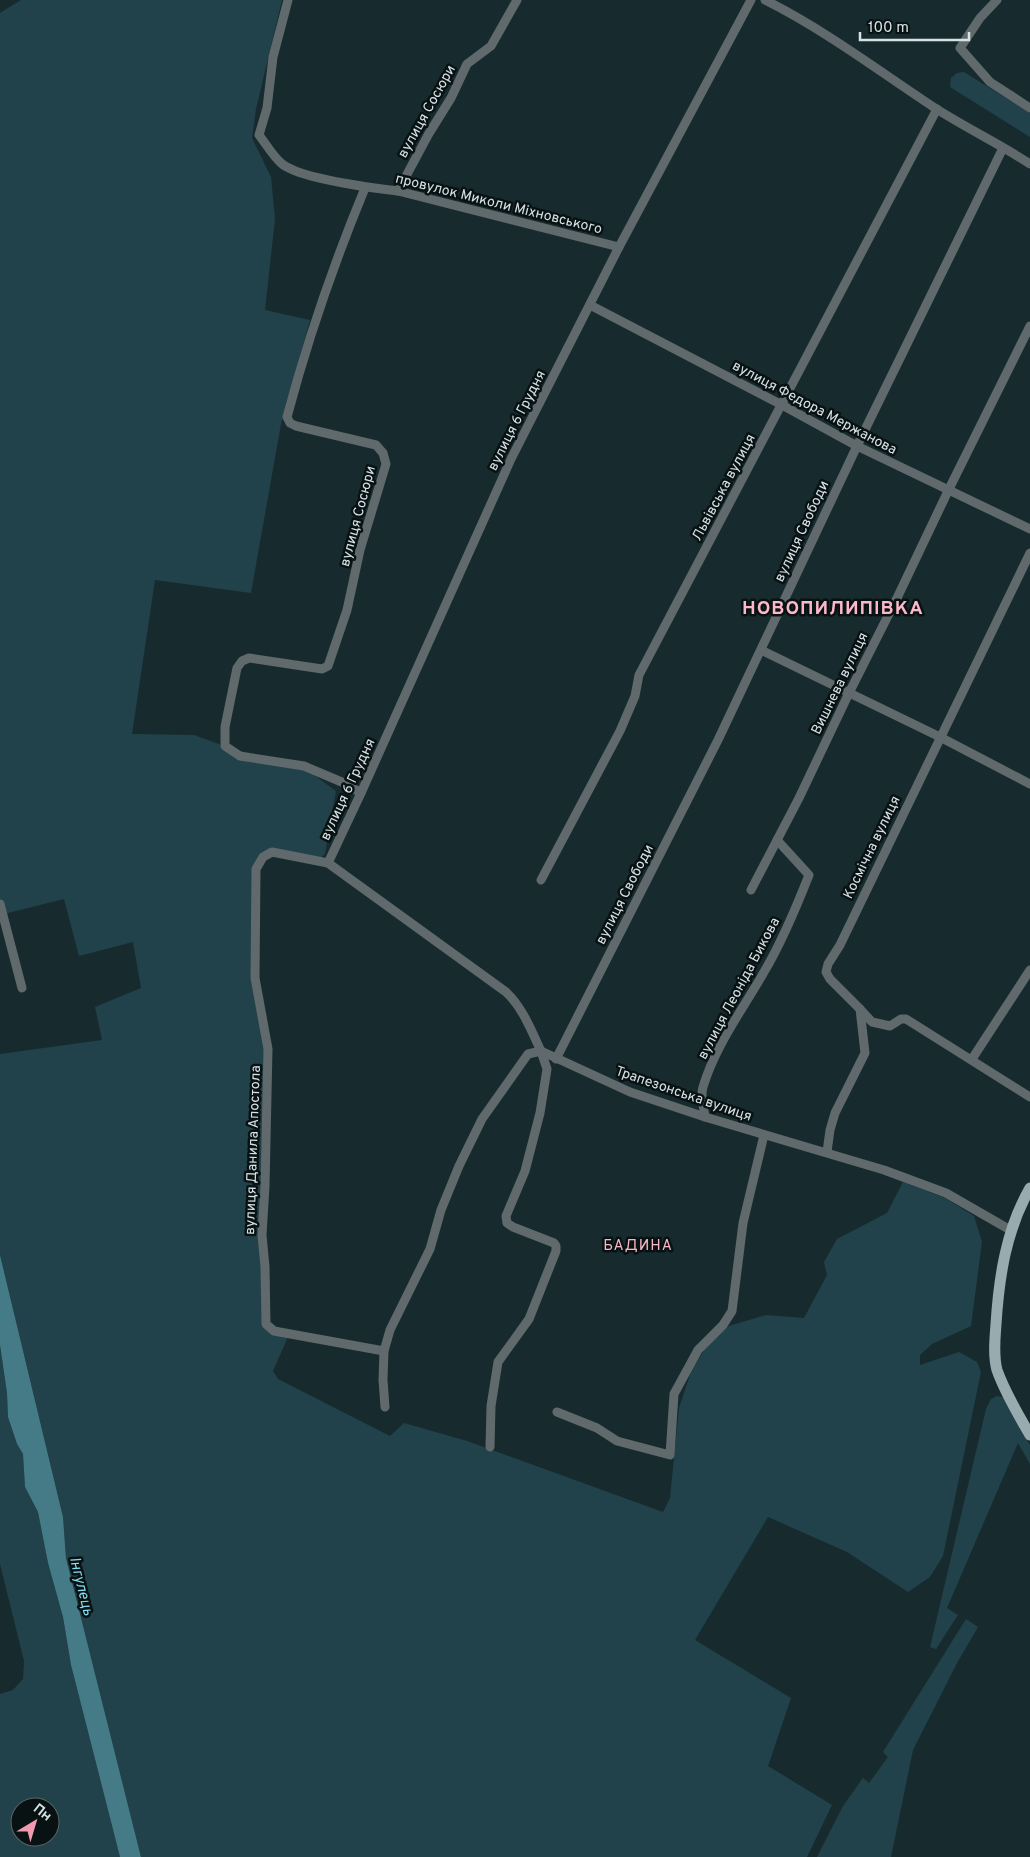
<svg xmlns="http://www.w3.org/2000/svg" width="1030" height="1857" viewBox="0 0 1030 1857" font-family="Overpass,sans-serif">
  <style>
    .green { fill: #21424a; fill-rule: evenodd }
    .water { fill: #457b87 }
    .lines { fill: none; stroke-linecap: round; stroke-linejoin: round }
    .minor { stroke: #60696b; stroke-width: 9 }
    .major { stroke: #98abaf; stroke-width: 11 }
    .labels { text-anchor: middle; stroke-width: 5; stroke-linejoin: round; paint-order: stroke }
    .street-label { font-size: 14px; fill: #d6e2e5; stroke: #091213 }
    .neighbourhood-label { font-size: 15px; letter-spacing: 1px; fill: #fbb8c8; stroke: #091213 }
    .water-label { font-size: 15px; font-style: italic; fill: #84def2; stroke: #091213 }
    .district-label { font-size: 19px; font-weight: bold; letter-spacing: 1px; fill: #fbb8c8; stroke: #091213 }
  </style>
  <rect width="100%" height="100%" fill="#172b2f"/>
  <g class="green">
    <polygon points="21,0 282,0 256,109 252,138 271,177 275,219 265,310 310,320 281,424 251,593 155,580 132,734 194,735 219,744 239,760 307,770 336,791 325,854 319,859 273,849 254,868 251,976 266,1049 264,1324 288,1337 273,1371 278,1379 390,1436 404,1423 467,1441 663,1512 670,1498 679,1408 691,1372 709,1342 729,1326 766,1315 804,1318 827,1275 824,1262 837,1239 887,1213 903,1182 945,1198 974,1216 982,1242 971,1326 932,1344 920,1355 920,1365 959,1352 977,1362 981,1372 943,1556 930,1577 908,1592 847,1552 768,1517 695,1640 791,1698 768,1766 832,1805 807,1857 141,1857 66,1558 63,1517 0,1255 0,1054 102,1040 95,1007 141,988 133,942 79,956 64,899 0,915 0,13"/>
    <polygon points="964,72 1030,113 1030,137 950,87 951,78 957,73"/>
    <path d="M0,1345l7,48 1,24 9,27 6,10 2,33 13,25 10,51 15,54 8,48 49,192h-120v-163l13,-4 10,-11 1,-18 -24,-97zM20,1807h30v30h-30z"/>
    <polygon points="997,1396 1003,1397 1030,1445 1030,1464 1018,1443 947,1608 958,1615 936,1649 930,1647 986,1409 991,1399"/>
    <polygon points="966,1619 978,1627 957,1663 913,1750 891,1857 817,1857 843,1806 863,1778 869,1783 888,1757 883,1752"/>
  </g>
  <polygon class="water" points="0,1255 63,1517 66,1558 141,1857 120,1857 71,1665 63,1617 48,1563 38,1512 25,1487 23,1454 17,1444 8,1417 7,1393 0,1345"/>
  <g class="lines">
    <g class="minor">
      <path d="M288,0l-15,57 -6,51 -8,27c7,9 14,21 22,28 18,16 92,25 117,28l221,56"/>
      <path d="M765,0c60,30 114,71 170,108 31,20 65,36 95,56"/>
      <polyline points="997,0 980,18 960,48 990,82 1030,108"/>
      <polyline points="398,191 428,135 451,98 467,64 491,46 517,0"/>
      <polyline points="590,305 782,405 857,446 1030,529"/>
      <polyline points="761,650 940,737 1030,784"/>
      <path d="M361,793l-17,-10 -40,-17 -64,-10 -15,-10v-19l12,-59 5,-7 7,-3 73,11 6,-3 19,-56 13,-60 26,-86 -3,-11 -7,-8 -80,-19 -6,-3 -3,-6c21,-79 47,-154 78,-229"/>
      <polyline points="328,863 361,793 511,459 619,247 751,0"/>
      <polyline points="541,880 620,731 635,696 639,675 937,109"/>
      <polyline points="751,890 799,798 849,693 898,596 949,489 1030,326"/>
      <polyline points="0,904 22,988"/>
      <polyline points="860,1009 872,1022 890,1026 901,1019 906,1019 1030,1097"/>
      <polyline points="556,1059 718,740 857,446 1003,148"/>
      <polyline points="972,1059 1030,970"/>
      <path d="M705,1117c-1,-9 -5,-21 -2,-30 12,-41 40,-78 61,-115 18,-30 32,-64 45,-97l-32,-35"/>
      <polyline points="827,1152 830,1130 835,1113 865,1053 860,1009 830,979 826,972 828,964 840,945 1030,553"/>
      <path d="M384,1351l-110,-20 -8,-7 -1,-57 -3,-32 3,-49 3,-137 -13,-71 1,-109 7,-12 9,-5 56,11 178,129c17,16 25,38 35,59l89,41 75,25 179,53 62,23 66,38"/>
      <polyline points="385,1407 383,1380 384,1351 390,1330 430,1249 441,1210 459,1166 482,1119 528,1054 541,1051 547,1069 540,1113 525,1171 506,1216 507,1223 513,1227 554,1243 556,1246 556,1251 529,1319 498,1362 491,1406 490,1447"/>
      <polyline points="557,1412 597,1428 617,1441 670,1455 674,1394 698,1350 723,1325 732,1311 743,1223 764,1135"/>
    </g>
    <path class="major" d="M1030,1188c-24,42 -31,89 -34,136 -1,15 -3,31 1,46 8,23 21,44 33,65"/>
  </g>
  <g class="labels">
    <g class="street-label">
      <text transform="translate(426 111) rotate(-61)" y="5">вулиця Сосюри</text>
      <text transform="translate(499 203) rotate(14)" y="5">провулок Миколи Міхновського</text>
      <text transform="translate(815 407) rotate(28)" y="5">вулиця Федора Мержанова</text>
      <text transform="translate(516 420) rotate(-63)" y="5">вулиця 6 Грудня</text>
      <text transform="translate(723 487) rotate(-62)" y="5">Львівська вулиця</text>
      <text transform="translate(357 516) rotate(-75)" y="5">вулиця Сосюри</text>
      <text transform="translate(801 531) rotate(-65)" y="5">вулиця Свободи</text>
      <text transform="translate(839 683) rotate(-64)" y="5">Вишнева вулиця</text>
      <text transform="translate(347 789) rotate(-65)" y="5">вулиця 6 Грудня</text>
      <text transform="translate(871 847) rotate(-64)" y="5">Космічна вулиця</text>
      <text transform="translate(624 894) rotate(-63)" y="5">вулиця Свободи</text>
      <text transform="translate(738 988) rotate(-62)" y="5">вулиця Леоніда Бикова</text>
      <text transform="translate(684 1093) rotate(19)" y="5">Трапезонська вулиця</text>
      <text transform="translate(252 1150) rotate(-88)" y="5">вулиця Данила Апостола</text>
    </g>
    <g class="neighbourhood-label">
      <text x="638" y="1250">БАДИНА</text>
    </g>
    <g class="water-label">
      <text transform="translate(82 1586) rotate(76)" y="5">Інгулець</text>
    </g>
    <g class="district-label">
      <text x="833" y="614">НОВОПИЛИПІВКА</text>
    </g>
  </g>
  <g transform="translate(35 1822) rotate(38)"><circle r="24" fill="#091213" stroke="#5b6567"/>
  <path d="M0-4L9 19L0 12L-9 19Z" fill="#f19ab1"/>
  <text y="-8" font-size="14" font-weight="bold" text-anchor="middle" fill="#d6e2e5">Пн</text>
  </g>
  <path d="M860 32v8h109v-8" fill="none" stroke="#d6e2e5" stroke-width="2.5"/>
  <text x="868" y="32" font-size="15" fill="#d6e2e5" stroke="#091213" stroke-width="4" paint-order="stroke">100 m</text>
</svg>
